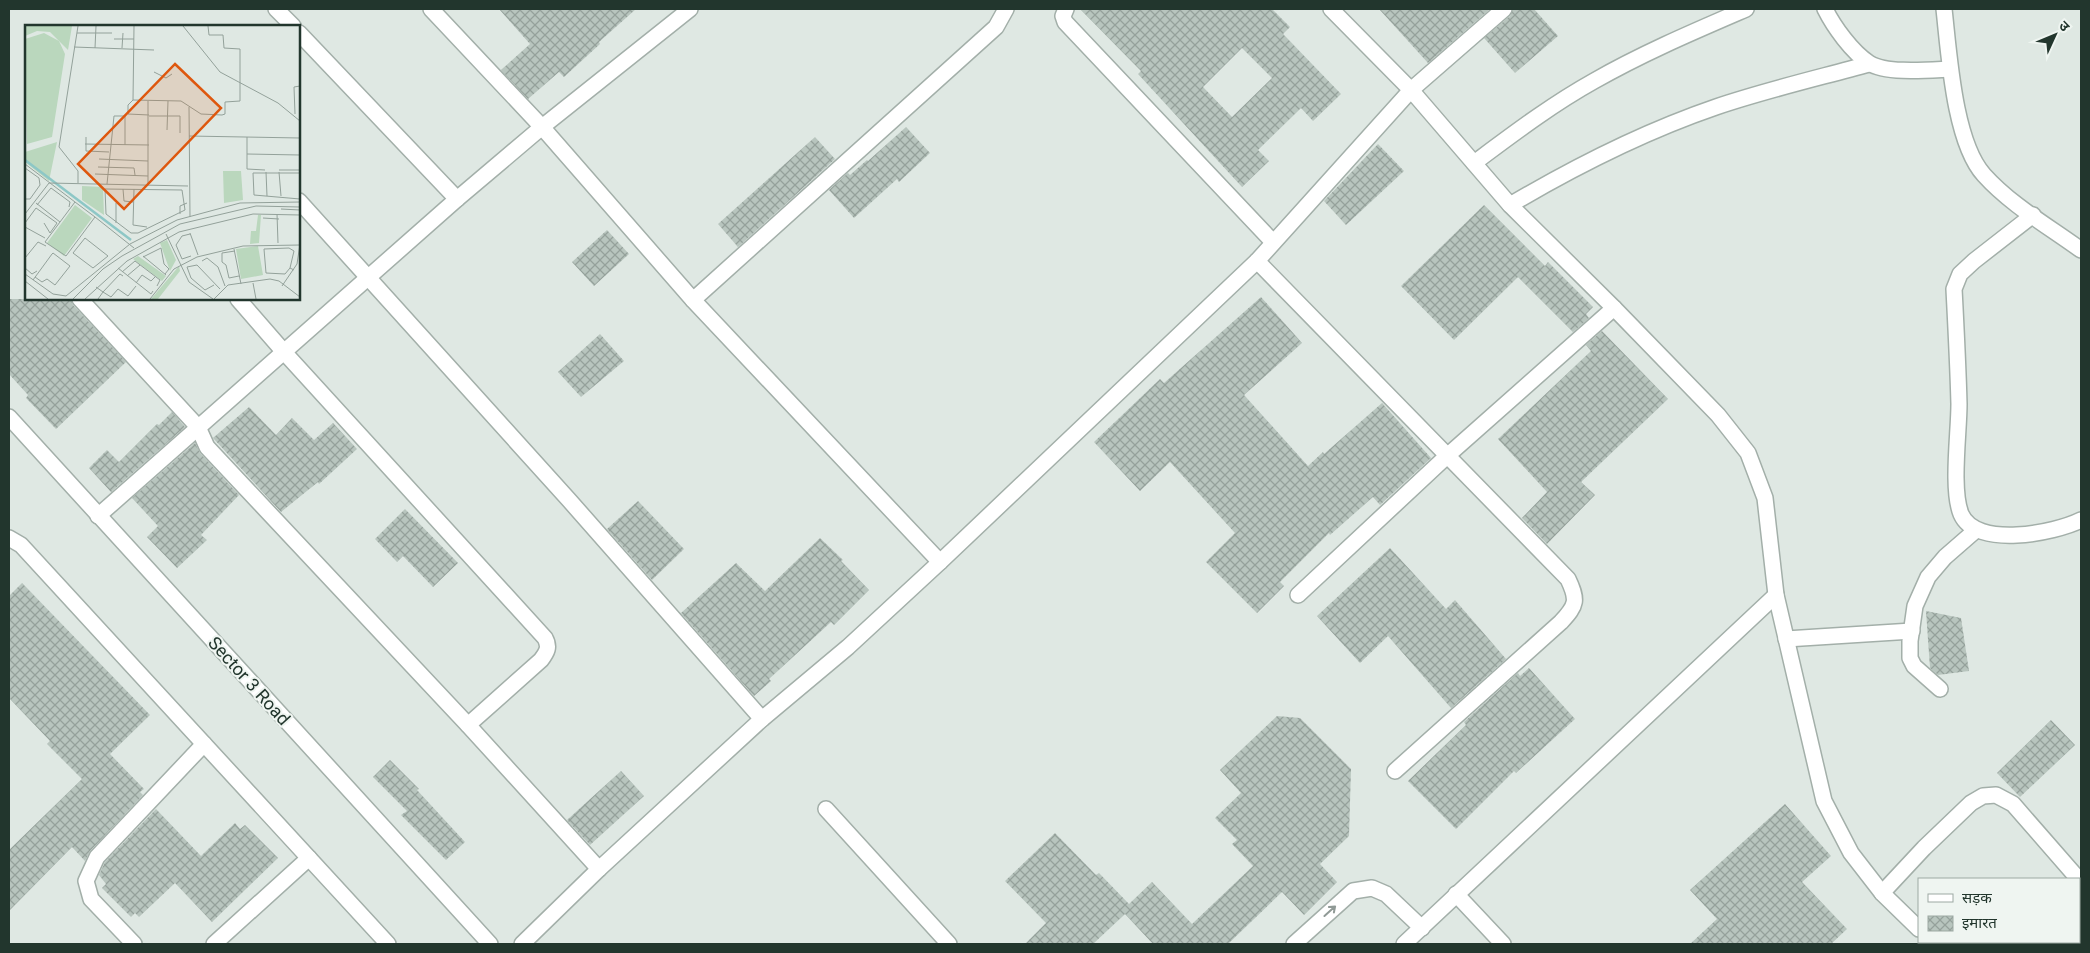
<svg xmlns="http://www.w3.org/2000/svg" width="2090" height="953" viewBox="0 0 2090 953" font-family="Roboto,'Noto Sans Devanagari',sans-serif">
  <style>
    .building { fill: url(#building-cross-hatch); fill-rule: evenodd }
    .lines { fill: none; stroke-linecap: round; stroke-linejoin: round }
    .minor-casing { stroke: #a3afa9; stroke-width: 18 }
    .minor { stroke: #fff; stroke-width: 15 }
    .oneway { stroke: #909a96 }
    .labels { text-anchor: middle; stroke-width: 4; stroke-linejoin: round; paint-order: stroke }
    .street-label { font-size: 18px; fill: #22362d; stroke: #eff5f1 }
    .inset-river { fill: none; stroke: #8dc7c6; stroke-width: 2.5 }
    .inset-road { fill: none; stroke: #93a19a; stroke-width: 1 }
    .view { fill: #de570e; fill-opacity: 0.15; stroke: #de570e; stroke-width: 2.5 }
    .inset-edge { fill: none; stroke: #22362d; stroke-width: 2.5 }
  </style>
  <defs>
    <pattern id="building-cross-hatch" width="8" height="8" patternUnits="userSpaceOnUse" patternTransform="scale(1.25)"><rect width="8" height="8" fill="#b8c5be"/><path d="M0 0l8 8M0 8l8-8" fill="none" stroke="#95a19b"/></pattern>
  </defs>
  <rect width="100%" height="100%" fill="#dfe8e3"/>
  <g class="building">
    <polygon points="499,9 636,9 599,42 600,44 564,77 559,72 528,99 501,70 530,44"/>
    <path d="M1080,9h192l18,18 -7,7 58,60 -28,27 -12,-13 -43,42 11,11 -27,26 -104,-113 3,-3zM1242,48l30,30 -40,39 -29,-30z"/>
    <polygon points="1379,9 1490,9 1428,63"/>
    <polygon points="1513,9 1534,9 1558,36 1515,73 1484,38 1510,16"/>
    <polygon points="906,127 930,153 899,182 897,179 854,218 829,190 848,173 850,175 867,160 868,161"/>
    <polygon points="815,137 835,159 738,247 718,224"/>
    <polygon points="1378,144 1404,171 1346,225 1324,201"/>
    <polygon points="1484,205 1545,266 1548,262 1593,307 1586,314 1589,318 1573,332 1518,277 1454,340 1401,286"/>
    <polygon points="607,230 629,254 594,286 572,262"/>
    <polygon points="1261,297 1302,343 1244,395 1308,466 1323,452 1324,454 1382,403 1431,458 1380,505 1373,497 1330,535 1329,533 1280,582 1284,586 1257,613 1206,562 1235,533 1170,462 1140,491 1094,442 1160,379 1164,383"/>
    <polygon points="9,299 71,299 73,305 126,362 56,429 26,398 28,395 9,374"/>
    <polygon points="1602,331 1668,399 1581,482 1595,495 1547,544 1522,518 1547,492 1498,439 1591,351 1586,345"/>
    <polygon points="600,334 624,361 581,397 558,372"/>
    <polygon points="249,407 276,435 292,418 314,440 333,423 357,449 319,484 318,482 281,512 213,438"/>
    <polygon points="172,412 185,427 111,492 89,468 107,450 119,462 157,424 159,425"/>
    <polygon points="195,443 200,453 239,495 201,535 207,540 177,568 147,537 158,526 132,498"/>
    <polygon points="638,501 684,549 652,580 607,529"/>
    <polygon points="405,509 458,563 433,587 403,556 397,562 375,539"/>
    <polygon points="820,538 843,560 841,561 869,590 834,625 831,622 769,679 771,681 754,696 681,613 736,563 765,591"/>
    <polygon points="1390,548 1446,609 1455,600 1506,659 1451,708 1388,636 1360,663 1317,616"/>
    <polygon points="22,583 150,715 110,754 144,789 140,792 143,795 90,851 85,861 72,847 9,911 9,850 82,779 47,744 50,741 9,698 9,596"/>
    <polygon points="1926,611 1961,618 1969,671 1938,675 1930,668"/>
    <polygon points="1529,668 1575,719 1516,773 1514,771 1456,829 1408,781 1466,725 1464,722 1518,673 1520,676"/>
    <polygon points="1277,716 1300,718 1351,769 1349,836 1320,864 1337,882 1304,915 1282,892 1228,944 1153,944 1125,914 1093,944 1025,944 1046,923 1005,881 1055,833 1096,875 1099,873 1129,904 1152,882 1192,924 1253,866 1232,844 1237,840 1215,818 1241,793 1220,770"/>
    <polygon points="2051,720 2075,745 2020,797 1997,773"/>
    <polygon points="390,760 419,789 417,790 465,842 446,860 401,815 407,811 373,777"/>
    <polygon points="621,771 644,796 590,845 567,820"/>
    <polygon points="1785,804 1831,856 1802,882 1847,929 1831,944 1690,944 1717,919 1690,890"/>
    <polygon points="156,809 201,856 235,823 240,829 245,825 278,858 212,922 175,883 139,917 135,913 131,917 102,888 106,884 99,875 105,862"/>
  </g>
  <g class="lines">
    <defs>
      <g id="minor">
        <polyline points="276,9 293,26"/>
        <polyline points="431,9 542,127 693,300 940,562"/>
        <polyline points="1066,9 1063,16 1065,22 1273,242"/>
        <polyline points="1331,9 1411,90 1510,205 1614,308 1718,415 1748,453 1765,498 1776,595 1824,801 1851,853 1882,893 1919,929"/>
        <path d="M1825,9c9,18 27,43 44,54 17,11 60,7 80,6"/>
        <path d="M1944,9c5,44 10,133 40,166 27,30 64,51 97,75"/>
        <polyline points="299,33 457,199"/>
        <path d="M1474,163c39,-29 77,-58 120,-82 49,-28 101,-50 152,-72"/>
        <polyline points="299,201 569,500 762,719"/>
        <path d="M1510,205c66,-39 133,-73 206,-98 50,-17 102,-29 153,-43"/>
        <path d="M2033,215l-59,46 -14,13 -6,15c2,38 4,77 5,115 0,29 -8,85 2,110 15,35 94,19 120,6"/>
        <path d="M1257,261l311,318c10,21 9,26 -7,43l-166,149"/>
        <polyline points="80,299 198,427 207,447 468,725 599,869"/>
        <path d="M238,299l46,53 261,286c5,9 2,14 -4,22l-73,65"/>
        <polyline points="693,300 996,27 1006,9"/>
        <polyline points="9,417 490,944"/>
        <polyline points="98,516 457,199 542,127 690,9"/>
        <polyline points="9,538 21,545 388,944"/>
        <polyline points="1298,595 1447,456 1614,308"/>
        <polyline points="1786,639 1912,631"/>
        <polyline points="1940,689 1914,666 1910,658 1910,641 1915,606 1928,577 1945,557 1976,530"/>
        <polyline points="826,809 949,944"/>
        <polyline points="1882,893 1924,848 1971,803 1983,796 1996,795 2013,804 2081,882"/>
        <polyline points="1456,894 1503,944"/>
        <polyline points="1932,942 1934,944"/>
        <polyline points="134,944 91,899 86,881 97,857 204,744"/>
        <polyline points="214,944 309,858"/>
        <polyline points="522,944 599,869 762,719 848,647 940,562 1257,261 1411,90 1504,9"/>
        <polyline points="1294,944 1353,891 1372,888 1386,894 1422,928"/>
        <polyline points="1404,944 1776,595"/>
      </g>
    </defs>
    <use href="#minor" class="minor-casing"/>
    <use href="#minor" class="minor"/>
  </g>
  <defs><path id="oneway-shaft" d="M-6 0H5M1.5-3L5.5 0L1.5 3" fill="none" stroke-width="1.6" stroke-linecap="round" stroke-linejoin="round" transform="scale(1.25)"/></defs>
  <use class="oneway" href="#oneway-shaft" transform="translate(1330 911) rotate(-42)"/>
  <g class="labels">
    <g class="street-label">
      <text transform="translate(249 681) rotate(48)" y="6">Sector 3 Road</text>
    </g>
  </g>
  <g transform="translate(25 25)">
    <rect width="275" height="275" fill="#dfe8e3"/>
    <path d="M0,1h47l-4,24 -18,-18 -13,-1 -12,5z" fill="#bad7bd"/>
    <path d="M32,117l-8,39 -24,-19v-10zM57,161l21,1 1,28 -22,-15zM50,180l17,13 -28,38 -17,-13zM233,190h3l-2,28 -9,1 1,-13h5zM142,215l9,20 -6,11 -10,-28zM233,221l5,29 -22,4 -5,-30zM113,231l28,20 -4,5 -29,-22zM154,241l1,5 -22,28h-7z" fill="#bad7bd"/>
    <path d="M19,8l15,8 6,13 -13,83 -25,7 -2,-105zM198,146h18l2,29 -19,3z" fill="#bad7bd"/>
    <path class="inset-river" d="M0,135l106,80"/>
    <path class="inset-road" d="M53,1l-19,121 19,24v12M158,1l37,46 58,31 22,18M52,8h35M89,14h20M49,22l80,3M70,23l1,-22M97,23l1,-15M129,47l12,6 6,-4M108,75l1,-74M164,82l1,110M270,89l-1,-27 6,-1M124,90l-21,-1v-9l5,-5 48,1 20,13 21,1 3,-1v-12l15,-1v-52l-16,-1 -1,-13h-14l-1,-9M124,91h31v17M142,105l1,-29M164,111l111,2M61,112v14l23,1M222,112v32l18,1M60,119l64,1M222,129l53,1M74,134l49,2M0,139l50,38M73,142l36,1 1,7M0,143l14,10 1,7 -10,14h-5M254,145h21M241,147l1,24M254,147l2,24M275,148h-47l1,22 46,4M70,149l53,2M82,159l7,-68h11v29M123,160v-84M80,164l77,1 3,20 -47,23h-7l-25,-19zM98,164l1,12 9,1M109,164l-1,36 14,2M11,178l24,19M91,178v20M12,180l14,-17 19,14 -1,5M256,184l19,1M0,189l24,-31 139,3M155,189v-8l7,-3M252,189l1,29M70,192l-20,-15 -30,40 21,14 29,-39 39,31M238,193l16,1M0,198l11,-15 21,15 -7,10 -6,-10M0,202l20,11M165,208l8,22M141,209l23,48 24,17M165,209l-8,2 -6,9 6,14 9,-3M60,213l23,18 -15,12 -20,-15zM209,224l7,35M210,226l-13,2v9l4,3 3,13 10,-2M118,231l23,19M118,232l18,-9 3,16 5,5 -4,5M0,233l13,-16 8,4M177,236l5,-3 11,9 7,19M0,243l7,6 5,-3M93,243l33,26 2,-3M265,243l4,-17 -5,-3 -25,1 2,24 19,1 5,-6 4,2M97,247l13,-11 25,19 -3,6M0,249l28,20 13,2 64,-52 47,-24 63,-17 60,-1M102,251l13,-11M8,255l19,-26 1,-1 17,13 -15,19 -8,-6 -5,3 -7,-5M0,256l23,18M111,258l6,-8 9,6 4,-4M228,258l3,16M189,260l-9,5 -14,-12 -4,-11 10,-2 23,24M257,261l15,-22 3,-20M71,262l7,5 17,-18 3,2M48,274l30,-30 19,-13 58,-32 76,-18 44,1M60,274l42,-38 52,-29 74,-18 47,1M73,274l5,-7 8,5 7,-8 10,7 8,-10M125,274l24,-30 23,-12 46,-11 57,-1M189,274l14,-14 42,-6 9,2 21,16"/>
    <path class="view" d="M150,39l46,44 -97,101 -46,-45z"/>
    <rect width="275" height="275" class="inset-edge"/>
  </g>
  <rect width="2090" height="953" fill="none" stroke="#22362d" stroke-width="20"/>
  <rect x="1918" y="878" width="162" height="65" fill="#eff5f1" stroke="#9da9a3"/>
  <rect x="1928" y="894" width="25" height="8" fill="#ffffff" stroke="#9da9a3"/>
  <text x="1962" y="903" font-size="15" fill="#22362d">सड़क</text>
  <rect x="1928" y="916" width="25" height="15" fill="url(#building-cross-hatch)" stroke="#9da9a3"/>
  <text x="1962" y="928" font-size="15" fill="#22362d">इमारत</text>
  <g transform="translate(2055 35) rotate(46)" stroke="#eff5f1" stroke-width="4" paint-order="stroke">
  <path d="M0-4L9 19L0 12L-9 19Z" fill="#22362d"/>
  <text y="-8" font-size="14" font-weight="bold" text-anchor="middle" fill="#22362d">उ</text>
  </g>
</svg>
